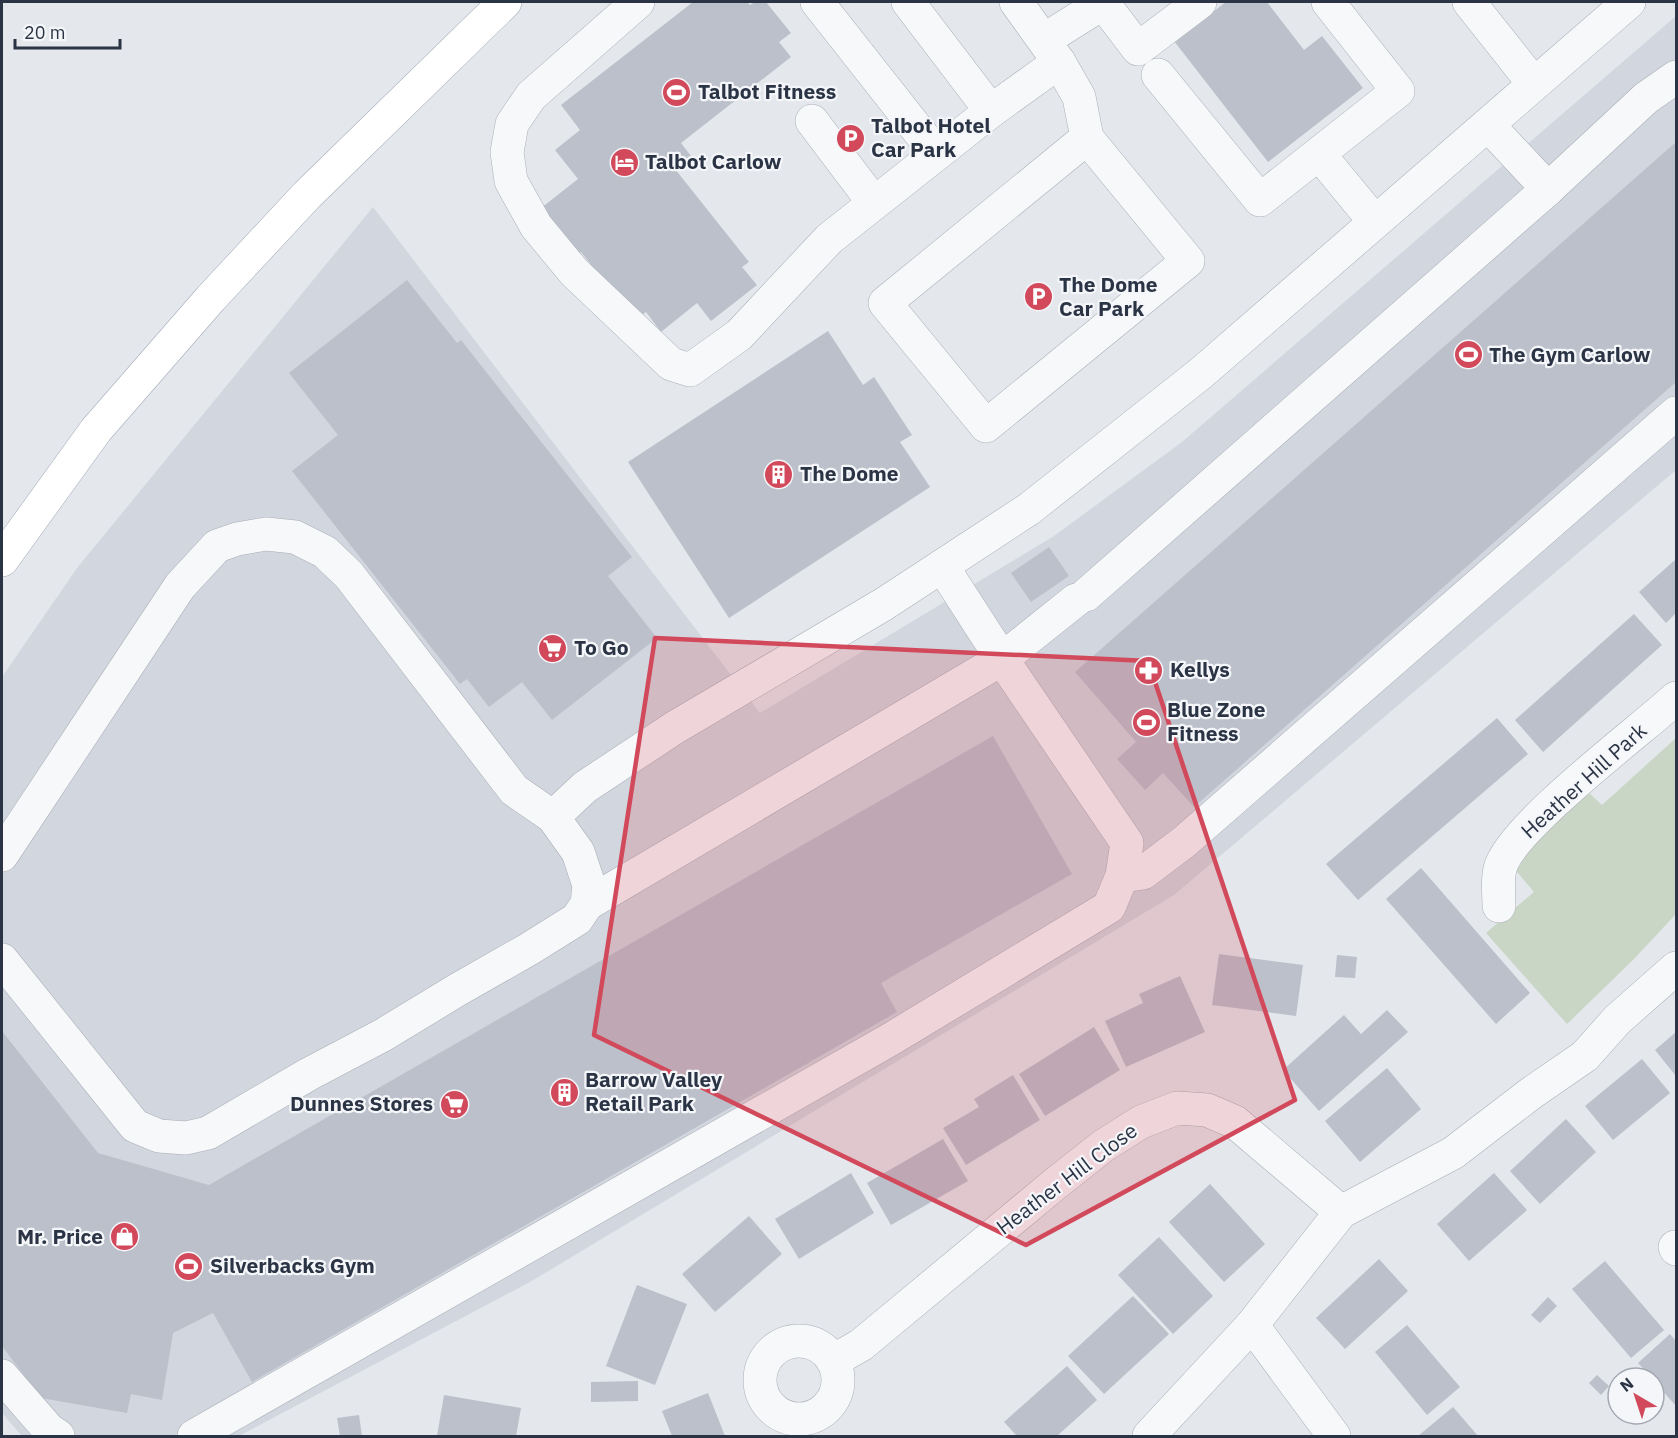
<svg xmlns="http://www.w3.org/2000/svg" width="1678" height="1438" viewBox="0 0 1678 1438" font-family="'IBM Plex Sans',sans-serif">
  <style>
    .built { fill: #d2d6de }
    .green { fill: #c9d6c5 }
    .building { fill: #bbc0ca }
    .lines { fill: none; stroke-linecap: round; stroke-linejoin: round }
    .minor-casing { stroke: #a9aeb7; stroke-width: 34 }
    .major-casing { stroke: #a3abb8; stroke-width: 34 }
    .minor { stroke: #f7f8fa; stroke-width: 33 }
    .major { stroke: #fff; stroke-width: 33 }
    .marked { fill: #d1495b; fill-opacity: 0.2; stroke: #d1495b; stroke-width: 4.5; stroke-linejoin: round }
    .labels { text-anchor: middle; stroke-width: 4.5; stroke-linejoin: round; paint-order: stroke }
    .poi-label { font-size: 21px; font-weight: bold; fill: #2b3445; stroke: #f4f6f9; text-anchor: start }
    .street-label { font-size: 21px; fill: #2b3445; stroke: #f4f6f9 }
  </style>
  <rect width="100%" height="100%" fill="#e4e7ec"/>
  <polygon class="built" points="1676,16 1676,470 1174,895 530,1282 239,1436 22,1436 2,1413 2,677 77,568 373,207 760,713 1054,536 1182,442"/>
  <polygon class="green" points="1676,738 1676,914 1634,959 1567,1024 1486,933 1534,892 1512,866 1586,790 1602,805"/>
  <g class="building">
    <polygon points="693,2 747,2 750,5 755,2 766,2 791,33 779,42 791,57 681,143 691,156 675,169 749,262 742,267 757,285 711,321 697,303 661,332 646,312 635,321 581,252 573,258 536,212 578,179 555,150 580,130 561,105"/>
    <polygon points="1226,2 1267,2 1304,50 1322,36 1363,88 1268,162 1174,41"/>
    <polygon points="1676,142 1676,382 1194,807 1163,773 1145,790 1117,759 1136,742 1075,672"/>
    <polygon points="407,280 457,343 461,340 632,557 608,576 657,638 552,720 522,682 489,707 467,679 460,684 292,471 338,435 289,373"/>
    <polygon points="828,331 863,385 874,377 912,435 900,442 930,487 729,618 628,462"/>
    <polygon points="1049,547 1069,576 1031,602 1011,573"/>
    <polygon points="1676,559 1676,613 1666,623 1639,592"/>
    <polygon points="1634,614 1662,645 1543,752 1515,720"/>
    <polygon points="1497,718 1528,754 1358,900 1326,864"/>
    <polygon points="993,736 1072,874 881,983 897,1012 252,1382 213,1313 173,1333 162,1400 131,1394 127,1413 41,1398 2,1346 2,1031 98,1153 209,1185"/>
    <polygon points="1421,868 1530,993 1496,1024 1386,899"/>
    <polygon points="1219,954 1303,965 1296,1016 1212,1005"/>
    <polygon points="1337,955 1357,957 1355,978 1335,977"/>
    <polygon points="1180,976 1205,1032 1126,1067 1105,1021 1143,1003 1139,994"/>
    <polygon points="1387,1010 1408,1032 1319,1111 1283,1070 1344,1015 1361,1034"/>
    <polygon points="1094,1027 1120,1070 1045,1116 1019,1074"/>
    <polygon points="1676,1032 1676,1076 1655,1050"/>
    <polygon points="1642,1059 1670,1093 1613,1140 1585,1106"/>
    <polygon points="1387,1068 1421,1109 1360,1162 1325,1121"/>
    <polygon points="1013,1075 1040,1120 966,1165 943,1128 979,1107 974,1099"/>
    <polygon points="1566,1119 1596,1152 1540,1204 1510,1171"/>
    <polygon points="943,1139 968,1181 891,1225 867,1183"/>
    <polygon points="851,1173 874,1213 799,1259 775,1219"/>
    <polygon points="1494,1173 1527,1210 1469,1261 1437,1224"/>
    <polygon points="1210,1184 1265,1244 1224,1282 1169,1222"/>
    <polygon points="749,1216 782,1254 715,1312 682,1274"/>
    <polygon points="1159,1237 1213,1296 1173,1334 1118,1275"/>
    <polygon points="1379,1259 1408,1291 1345,1349 1316,1318"/>
    <polygon points="1605,1261 1664,1330 1631,1358 1572,1289"/>
    <polygon points="637,1285 687,1304 655,1385 606,1366"/>
    <polygon points="1133,1296 1169,1334 1104,1394 1068,1356"/>
    <polygon points="1548,1297 1557,1306 1540,1323 1531,1315"/>
    <polygon points="1407,1325 1460,1387 1427,1415 1375,1352"/>
    <polygon points="1670,1334 1676,1341 1676,1406 1654,1381 1654,1378 1652,1378 1638,1363"/>
    <polygon points="1067,1366 1097,1400 1057,1436 1017,1436 1004,1422"/>
    <polygon points="1597,1375 1609,1386 1601,1395 1589,1383"/>
    <polygon points="638,1381 638,1401 591,1402 591,1382"/>
    <polygon points="708,1393 725,1436 672,1436 662,1411"/>
    <polygon points="444,1395 521,1408 516,1436 437,1436"/>
    <polygon points="1453,1407 1478,1436 1418,1436"/>
    <polygon points="359,1415 362,1436 340,1436 337,1418"/>
  </g>
  <g class="lines">
    <defs>
      <g id="minor">
        <polyline points="638,2 531,96 512,124 507,152 511,181 536,226 574,272 671,364 690,370 739,335 829,239 991,111 1059,62"/>
        <polyline points="817,2 936,153"/>
        <polyline points="908,2 991,111"/>
        <polyline points="1016,2 1059,62 1079,97 1087,138 1188,261 986,426 885,303 1087,138"/>
        <polyline points="1469,2 1534,84"/>
        <polyline points="1044,40 1103,3 1138,49 1200,2"/>
        <polyline points="1158,75 1260,200 1398,91 1328,2"/>
        <polyline points="812,121 874,203"/>
        <polyline points="1488,125 1548,189"/>
        <polyline points="1319,154 1375,222"/>
        <polyline points="942,566 1002,659 1076,600"/>
        <polyline points="1086,595 1548,189 1646,98 1676,77"/>
        <polyline points="553,817 585,787 674,728 884,604 1029,509 1200,374 1629,2"/>
        <polyline points="2,855 180,586 217,546 237,539 266,534 295,537 325,552 349,575 514,790 553,817 578,852 589,885 587,904 577,919 529,949 457,990 383,1035 309,1074 208,1133 186,1138 159,1136 135,1126 2,960"/>
        <polyline points="1122,876 1143,873 1184,842 1676,413"/>
        <path d="M1499,906c0,-12 -2,-26 1,-37 9,-40 141,-139 176,-171"/>
        <polyline points="1675,1247 1676,1249"/>
        <polyline points="1252,1325 1334,1436"/>
        <circle cx="799" cy="1380" r="39"/>
        <polyline points="833,1361 861,1345 1055,1184 1103,1146 1141,1122 1177,1108 1207,1110 1235,1122 1341,1212"/>
        <polyline points="2,1376 49,1430 58,1436"/>
        <polyline points="194,1436 891,1039 1109,907 1122,876 1127,843 1002,659 587,904"/>
        <polyline points="1149,1436 1252,1325 1341,1212 1453,1153 1530,1094 1585,1056 1617,1020 1676,968"/>
      </g>
      <polyline id="major" points="2,560 96,430 211,298 307,195 505,2"/>
    </defs>
    <use href="#minor" class="minor-casing"/>
    <use href="#major" class="major-casing"/>
    <use href="#minor" class="minor"/>
    <use href="#major" class="major"/>
  </g>
  <path class="marked" d="M655,638l493,23 147,439 -269,145 -432,-210z"/>
  <defs>
    <symbol id="stadium-disc" viewBox="-11 -11 22 22"><circle r="9.5" fill="#d1495b" stroke="#f4f6f9"/><path d="M0-5a6.5 5 0 1 0 0 10a6.5 5 0 1 0 0-10ZM-3.5-1.8h7v3.6h-7Z" fill="#fff"/></symbol>
    <symbol id="parking-disc" viewBox="-11 -11 22 22"><circle r="9.5" fill="#d1495b" stroke="#f4f6f9"/><path d="M-3.5-5.5H1a3.5 3.5 0 0 1 0 7H-1V5.5H-3.5ZM-1-3.4V-.6H.8a1.4 1.4 0 0 0 0-2.8Z" fill="#fff"/></symbol>
    <symbol id="hotel-disc" viewBox="-11 -11 22 22"><circle r="9.5" fill="#d1495b" stroke="#f4f6f9"/><path d="M-6-4.5h1.5V1H6V5H4.5V3h-9V5H-6ZM-4 0a1.8 1.8 0 1 1 3.6 0ZM.5 0V-2.5h3Q6-2.5 6 0Z" fill="#fff"/></symbol>
    <symbol id="building-disc" viewBox="-11 -11 22 22"><circle r="9.5" fill="#d1495b" stroke="#f4f6f9"/><path d="M-4-6H4V6H1V3H-1V6H-4ZM-2.5-4.3h1.7v1.8h-1.7ZM.8-4.3h1.7v1.8H.8ZM-2.5-1h1.7V.8h-1.7ZM.8-1h1.7V.8H.8Z" fill="#fff"/></symbol>
    <symbol id="supermarket-disc" viewBox="-11 -11 22 22"><circle r="9.5" fill="#d1495b" stroke="#f4f6f9"/><path d="M-6-5.5h2.5l.6 2H6L4.5 2H-2.5L-4.4-4H-6ZM-1.5 3.2a1.3 1.3 0 1 0 .1 0ZM3 3.2a1.3 1.3 0 1 0 .1 0Z" fill="#fff"/></symbol>
    <symbol id="pharmacy-disc" viewBox="-11 -11 22 22"><circle r="9.5" fill="#d1495b" stroke="#f4f6f9"/><path d="M-2-6h4v4h4v4h-4v4h-4v-4h-4v-4h4Z" fill="#fff"/></symbol>
    <symbol id="shop-disc" viewBox="-11 -11 22 22"><circle r="9.5" fill="#d1495b" stroke="#f4f6f9"/><path d="M-5-2.5h2.3a2.7 3.5 0 0 1 5.4 0H5L5.5 6h-11ZM-1.5-2.5h3a1.5 2.3 0 0 0-3 0Z" fill="#fff"/></symbol>
  </defs>
  <g fill-rule="evenodd">
    <use href="#stadium-disc" x="660" y="76" width="33" height="33"/>
    <use href="#parking-disc" x="834" y="122" width="33" height="33"/>
    <use href="#hotel-disc" x="608" y="146" width="33" height="33"/>
    <use href="#parking-disc" x="1022" y="280" width="33" height="33"/>
    <use href="#stadium-disc" x="1452" y="338" width="33" height="33"/>
    <use href="#building-disc" x="762" y="458" width="33" height="33"/>
    <use href="#supermarket-disc" x="536" y="632" width="33" height="33"/>
    <use href="#pharmacy-disc" x="1132" y="654" width="33" height="33"/>
    <use href="#stadium-disc" x="1130" y="706" width="33" height="33"/>
    <use href="#building-disc" x="548" y="1076" width="33" height="33"/>
    <use href="#supermarket-disc" x="438" y="1088" width="33" height="33"/>
    <use href="#shop-disc" x="108" y="1220" width="33" height="33"/>
    <use href="#stadium-disc" x="172" y="1250" width="33" height="33"/>
  </g>
  <g class="labels">
    <g class="poi-label">
      <text x="698" y="99">Talbot Fitness</text>
      <text x="871" y="133">Talbot Hotel<tspan x="871" dy="24">Car Park</tspan></text>
      <text x="645" y="169">Talbot Carlow</text>
      <text x="1059" y="292">The Dome<tspan x="1059" dy="24">Car Park</tspan></text>
      <text x="1489" y="362">The Gym Carlow</text>
      <text x="800" y="481">The Dome</text>
      <text x="574" y="655">To Go</text>
      <text x="1170" y="677">Kellys</text>
      <text x="1167" y="717">Blue Zone<tspan x="1167" dy="24">Fitness</tspan></text>
      <text x="585" y="1087">Barrow Valley<tspan x="585" dy="24">Retail Park</tspan></text>
      <text x="433" y="1111" text-anchor="end">Dunnes Stores</text>
      <text x="103" y="1244" text-anchor="end">Mr. Price</text>
      <text x="210" y="1273">Silverbacks Gym</text>
    </g>
    <g class="street-label">
      <text transform="translate(1584 781) rotate(-42)" y="7">Heather Hill Park</text>
      <text transform="translate(1067 1179) rotate(-37)" y="7">Heather Hill Close</text>
    </g>
  </g>
  <rect width="1678" height="1438" fill="none" stroke="#2b3445" stroke-width="6"/>
  <g transform="translate(1636 1396) rotate(321)"><circle r="28" fill="#f4f6f9" stroke="#a4a8b1" stroke-width="1.5"/>
  <path d="M0-4.5L10 22L0 15L-10 22Z" fill="#d1495b"/>
  <text y="-9" font-size="16" font-weight="bold" text-anchor="middle" fill="#2b3445">N</text>
  </g>
  <path d="M15 39v9h105v-9" fill="none" stroke="#2b3445" stroke-width="3"/>
  <text x="24" y="39" font-size="18" fill="#2b3445" stroke="#f4f6f9" stroke-width="4.5" paint-order="stroke">20 m</text>
</svg>
